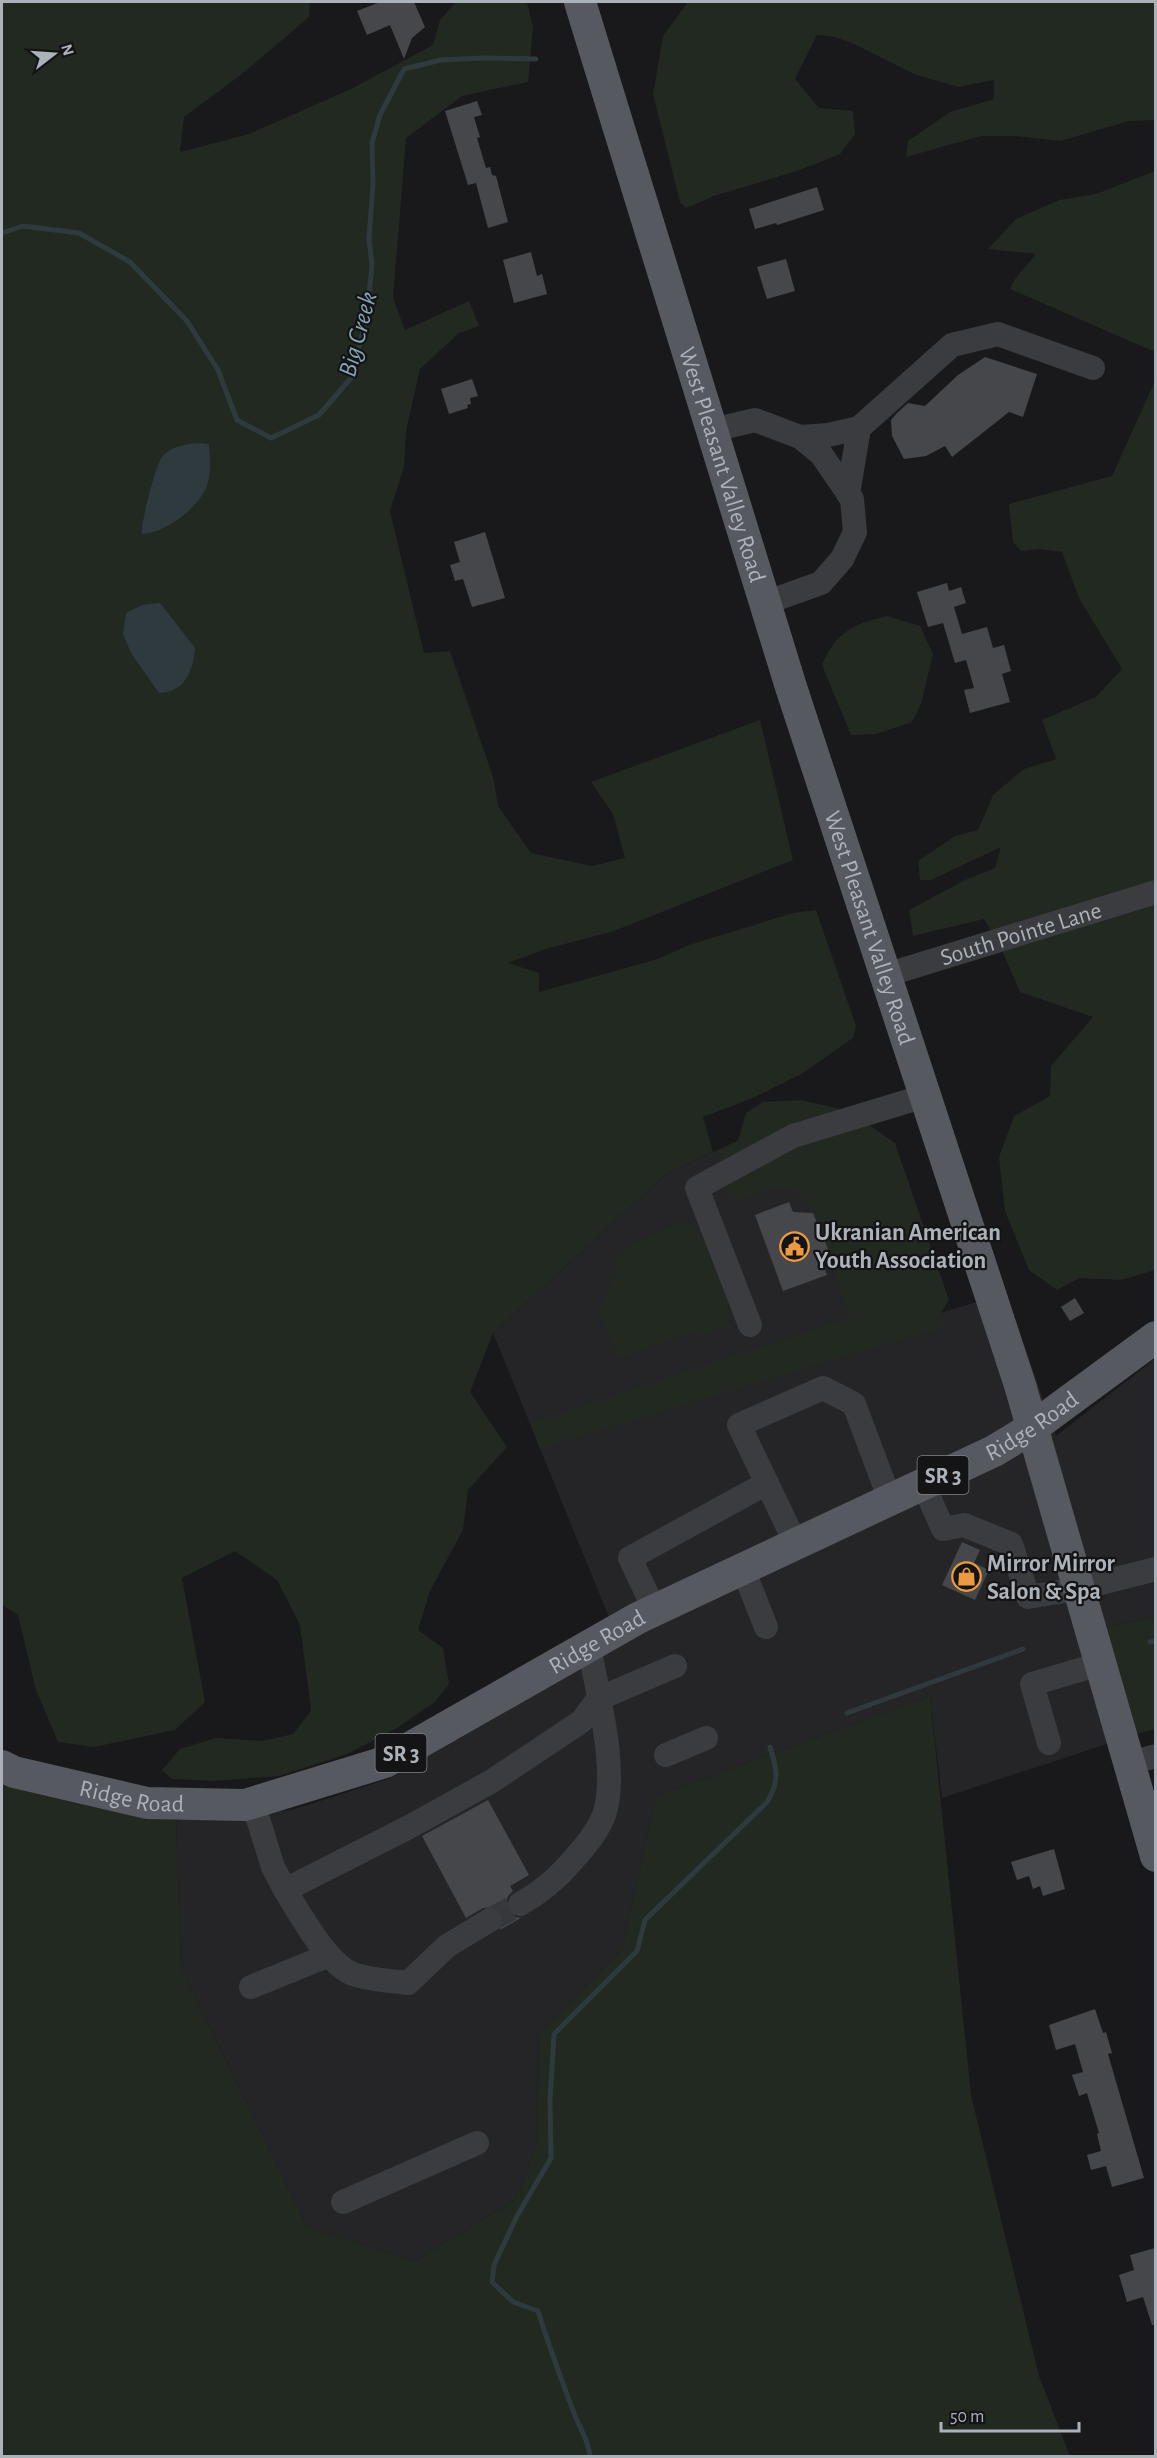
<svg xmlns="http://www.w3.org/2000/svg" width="1157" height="2458" viewBox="0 0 1157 2458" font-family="'Alegreya Sans',sans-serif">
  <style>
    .built { fill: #252528 }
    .green { fill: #212921 }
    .water { fill: #2f3a3f }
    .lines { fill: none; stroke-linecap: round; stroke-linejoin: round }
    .stream { stroke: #2f3a3f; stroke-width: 5 }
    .building { fill: #46474b }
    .minor-tunnel { stroke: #36383b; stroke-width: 24; stroke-dasharray: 24 12; stroke-linecap: butt }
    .minor { stroke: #3a3c40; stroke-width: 24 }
    .major { stroke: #56595f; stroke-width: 32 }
    .labels { text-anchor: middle; stroke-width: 4.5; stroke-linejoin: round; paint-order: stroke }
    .shield { fill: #141416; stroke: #7e8389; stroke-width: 1.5 }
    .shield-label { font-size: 22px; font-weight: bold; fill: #acb2ba }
    .street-label { font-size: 24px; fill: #acb2ba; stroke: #141416 }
    .poi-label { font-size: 24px; font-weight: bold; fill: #acb2ba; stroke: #141416; text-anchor: start }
    .water-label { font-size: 26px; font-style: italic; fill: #85a4b3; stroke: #141416 }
  </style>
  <rect width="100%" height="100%" fill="#19191b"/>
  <polygon class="built" points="790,1116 869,1335 1006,1293 1056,1436 1155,1359 1155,1617 1105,1627 1137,1734 942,1798 930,1696 656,1796 622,1949 539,2034 537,2145 516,2199 415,2261 307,2227 181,1968 176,1820 292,1810 391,1778 619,1642 493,1333 666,1174"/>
  <g class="green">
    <polygon points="2,2 310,2 309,17 242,74 184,117 180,152 249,134 351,89 433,45 440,20 456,2 527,2 533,27 528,82 462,96 406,138 393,298 405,330 469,301 479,326 459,333 420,369 406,431 404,467 390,511 424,653 450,651 493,777 498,806 531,853 592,866 625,858 613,814 591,782 760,720 793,860 614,931 546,949 508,963 539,973 539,992 658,959 689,945 793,913 816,910 856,1026 853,1038 803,1073 755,1097 703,1117 713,1152 666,1174 493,1333 470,1392 507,1447 468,1490 463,1530 430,1591 418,1630 443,1648 449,1684 435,1702 397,1728 347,1754 279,1776 214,1781 172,1779 162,1770 180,1749 216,1738 262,1741 293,1734 311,1711 300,1625 277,1580 235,1551 182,1578 205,1702 175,1730 94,1747 58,1742 36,1690 18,1615 2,1605"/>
    <polygon points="688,2 1155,2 1155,120 1129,121 1060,141 1016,136 981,136 906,157 908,141 950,112 994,99 994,80 958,87 914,74 854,44 835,37 817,35 795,79 819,108 853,111 855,134 840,154 797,171 714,196 686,208 680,202 653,94 663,36"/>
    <polygon points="1155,171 1155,352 1010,289 1015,279 1036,254 988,249 1016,219 1059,200 1096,194"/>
    <polygon points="1155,381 1155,1270 1121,1280 1079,1278 1057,1290 1029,1270 1005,1211 999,1157 1014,1116 1050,1096 1051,1066 1093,1017 1020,992 1000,946 984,919 913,936 909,910 965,880 995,868 1001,847 931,880 920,880 918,861 955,836 978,830 993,795 1024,769 1056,759 1042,720 1096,697 1122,669 1079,598 1062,552 1039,549 1021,551 1013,542 1009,504 1112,476"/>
    <path d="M887,616l33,10 13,28 -12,50 -9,18 -36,12 -25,1 -29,-70c14,-33 31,-41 65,-49z"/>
    <polygon points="801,1100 849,1111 895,1143 949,1300 937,1319 945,1328 850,1355 540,1449 530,1424 851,1317 840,1290 816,1211 794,1190 773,1189 734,1203 724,1187 718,1150 738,1141 746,1113 763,1102"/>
    <polygon points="681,1222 692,1225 703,1238 728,1300 728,1326 705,1335 690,1334 618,1359 600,1316 603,1300 617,1269 618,1256 626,1246"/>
    <polygon points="1155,1617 1155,1729 1137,1734 1105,1627"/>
    <polygon points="930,1696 971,2095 1039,2376 1070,2456 2,2456 2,1780 176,1820 181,1968 307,2227 415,2261 516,2199 537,2145 539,2034 622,1949 656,1796"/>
  </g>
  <g class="water">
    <path d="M196,443l13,1c1,13 2,26 -1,38 -6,24 -42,51 -66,52 -1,-12 13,-67 20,-77 9,-11 22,-12 34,-14z"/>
    <path d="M160,603l35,45c-2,23 -10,44 -36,45l-28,-40 -8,-19 3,-21 16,-8z"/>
  </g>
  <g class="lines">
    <g class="stream">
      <polyline points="2,233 23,226 79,233 130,262 187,321 218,370 237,420 271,438 319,415 351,378 367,315 372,264 369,239 373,184 372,143 380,115 404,69 441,60 483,58 536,59"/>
      <polyline points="1150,1642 1156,1641"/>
      <polyline points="847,1713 1023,1649"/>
      <path d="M590,2456c-2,-18 -10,-26 -16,-43 -13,-34 -25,-67 -36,-102l-25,-9 -21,-20 2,-17 23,-49 34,-58 -1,-57 4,-67 83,-83 8,-31 122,-118c13,-21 10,-32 3,-55"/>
    </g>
  </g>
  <g class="building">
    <polygon points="380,2 414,2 425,27 412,38 404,59 390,25 367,35 357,11"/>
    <polygon points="477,101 482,115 474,117 480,137 477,138 486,168 490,167 492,175 496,176 508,222 488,228 476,183 468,185 445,111"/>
    <polygon points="817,187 824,210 777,225 776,223 755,229 749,209"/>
    <polygon points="531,252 537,276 542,274 547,294 514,303 503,260"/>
    <polygon points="786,259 795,291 767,299 757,267"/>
    <polygon points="985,357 1037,374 1023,417 1009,412 952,457 945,446 926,456 904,459 892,436 891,420 897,413 908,403 925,406 958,375"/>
    <polygon points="472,379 478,396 470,398 471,404 467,405 468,408 449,414 441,389"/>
    <polygon points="485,532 505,598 472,607 463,579 455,581 450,565 460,562 454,542"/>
    <polygon points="947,583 949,591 961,587 966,603 954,607 962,634 987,627 993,648 1004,645 1011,671 1002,674 1010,702 970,713 964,690 974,688 966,660 955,663 943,623 928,627 917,592"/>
    <polygon points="789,1202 793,1212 813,1213 831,1256 827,1263 823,1264 827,1275 783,1291 755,1215"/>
    <polygon points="1075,1298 1084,1313 1070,1321 1061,1307"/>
    <polygon points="962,1542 980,1550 974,1563 989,1570 975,1600 942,1585"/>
    <polygon points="488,1800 529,1875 510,1886 513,1891 508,1896 506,1903 507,1911 512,1916 521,1918 500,1930 504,1919 502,1912 496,1907 483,1908 466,1918 422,1836"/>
    <polygon points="1054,1849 1065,1889 1043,1896 1040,1886 1033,1889 1029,1876 1017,1880 1011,1862"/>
    <polygon points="1095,2009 1103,2033 1106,2032 1112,2053 1108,2054 1144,2178 1112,2187 1106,2166 1091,2170 1087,2155 1101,2151 1097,2134 1099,2133 1087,2093 1079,2096 1072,2075 1083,2072 1075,2044 1056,2050 1049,2025"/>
    <polygon points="1155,2248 1155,2325 1152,2325 1143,2297 1127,2302 1119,2275 1134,2270 1130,2255"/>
  </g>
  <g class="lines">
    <polyline class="minor-tunnel" points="490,1920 520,1904"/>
    <g class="minor">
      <polyline points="713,430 755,420 800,437 821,454 852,499 855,532 842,559 821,583 765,603"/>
      <polyline points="800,437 828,435 859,428"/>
      <polyline points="848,494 859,428 952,345 998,334 1093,368"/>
      <path id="s1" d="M886,975l270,-83"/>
      <polyline points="750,1325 697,1188 793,1136 925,1096"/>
      <polyline points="923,1484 943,1529 964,1525 1011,1544 1028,1597 1077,1589 1156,1569"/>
      <polyline points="796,1544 739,1425 823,1388 854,1404 890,1500"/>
      <polyline points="743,1569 766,1627"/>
      <polyline points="655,1611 630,1558 767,1483"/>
      <polyline points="1049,1743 1032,1684 1100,1664"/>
      <polyline points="666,1755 706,1738"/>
      <polyline points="1129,1763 1156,1756"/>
      <polyline points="253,1803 273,1867 285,1890 411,1826 492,1781 582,1721 598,1699 675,1666"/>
      <path d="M285,1890c16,25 43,77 71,85 17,5 35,6 52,8l39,-37 43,-26"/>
      <path d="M520,1904c22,-12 37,-25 53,-44 12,-14 24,-27 31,-45 15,-43 -7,-124 -15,-169"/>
      <polyline points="251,1987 327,1956"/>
      <polyline points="343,2202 477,2143"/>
    </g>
    <g class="major">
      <path id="s2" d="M580,2l211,685 229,698 136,471"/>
      <path id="s3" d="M2,1766l12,6 133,31 98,2 140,-43 253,-144 356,-167 38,-23 124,-91"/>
    </g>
  </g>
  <defs>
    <symbol id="civic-ring" viewBox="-11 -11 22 22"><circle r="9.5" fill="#141416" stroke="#eb9a41" stroke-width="1.5"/><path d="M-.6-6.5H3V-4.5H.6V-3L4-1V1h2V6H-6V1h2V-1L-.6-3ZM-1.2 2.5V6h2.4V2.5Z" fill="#eb9a41"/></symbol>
    <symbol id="shop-ring" viewBox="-11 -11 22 22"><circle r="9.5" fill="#141416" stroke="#eb9a41" stroke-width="1.5"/><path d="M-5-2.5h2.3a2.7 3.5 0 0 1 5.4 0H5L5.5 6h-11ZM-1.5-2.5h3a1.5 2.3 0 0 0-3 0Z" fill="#eb9a41"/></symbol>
  </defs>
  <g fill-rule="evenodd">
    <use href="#civic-ring" x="778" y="1230" width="33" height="33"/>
    <use href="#shop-ring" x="950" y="1560" width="33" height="33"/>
  </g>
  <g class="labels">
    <g class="shield">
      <rect x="917.5" y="1456" width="51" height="38" rx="4.5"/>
      <rect x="375.5" y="1734" width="51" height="38" rx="4.5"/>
    </g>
    <g class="shield-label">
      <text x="943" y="1483">SR 3</text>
      <text x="401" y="1761">SR 3</text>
    </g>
    <g class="street-label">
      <text dy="8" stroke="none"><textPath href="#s2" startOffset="484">West Pleasant Valley Road</textPath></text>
      <text dy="8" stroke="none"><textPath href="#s2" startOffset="970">West Pleasant Valley Road</textPath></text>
      <text dy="8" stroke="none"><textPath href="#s1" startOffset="141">South Pointe Lane</textPath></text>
      <text dy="8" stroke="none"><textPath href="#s3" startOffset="1124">Ridge Road</textPath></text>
      <text dy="8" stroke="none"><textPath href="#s3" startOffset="638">Ridge Road</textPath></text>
      <text dy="8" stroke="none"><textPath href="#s3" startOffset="134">Ridge Road</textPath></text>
    </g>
    <g class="poi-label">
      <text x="815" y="1240">Ukranian American<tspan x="815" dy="28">Youth Association</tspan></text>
      <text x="987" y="1571">Mirror Mirror<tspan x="987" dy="28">Salon &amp; Spa</tspan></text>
    </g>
    <g class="water-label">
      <text transform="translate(357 334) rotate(-75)" y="9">Big Creek</text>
    </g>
  </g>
  <rect width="1157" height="2458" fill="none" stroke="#acb2ba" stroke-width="6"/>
  <g transform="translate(54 54) rotate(73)" stroke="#141416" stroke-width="4.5" paint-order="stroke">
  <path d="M0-4.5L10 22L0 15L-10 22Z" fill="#acb2ba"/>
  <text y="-9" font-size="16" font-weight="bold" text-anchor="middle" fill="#acb2ba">N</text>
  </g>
  <path d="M941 2422v9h138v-9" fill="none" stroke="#acb2ba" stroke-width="3"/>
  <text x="950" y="2422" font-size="18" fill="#acb2ba" stroke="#141416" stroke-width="4.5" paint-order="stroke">50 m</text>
</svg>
